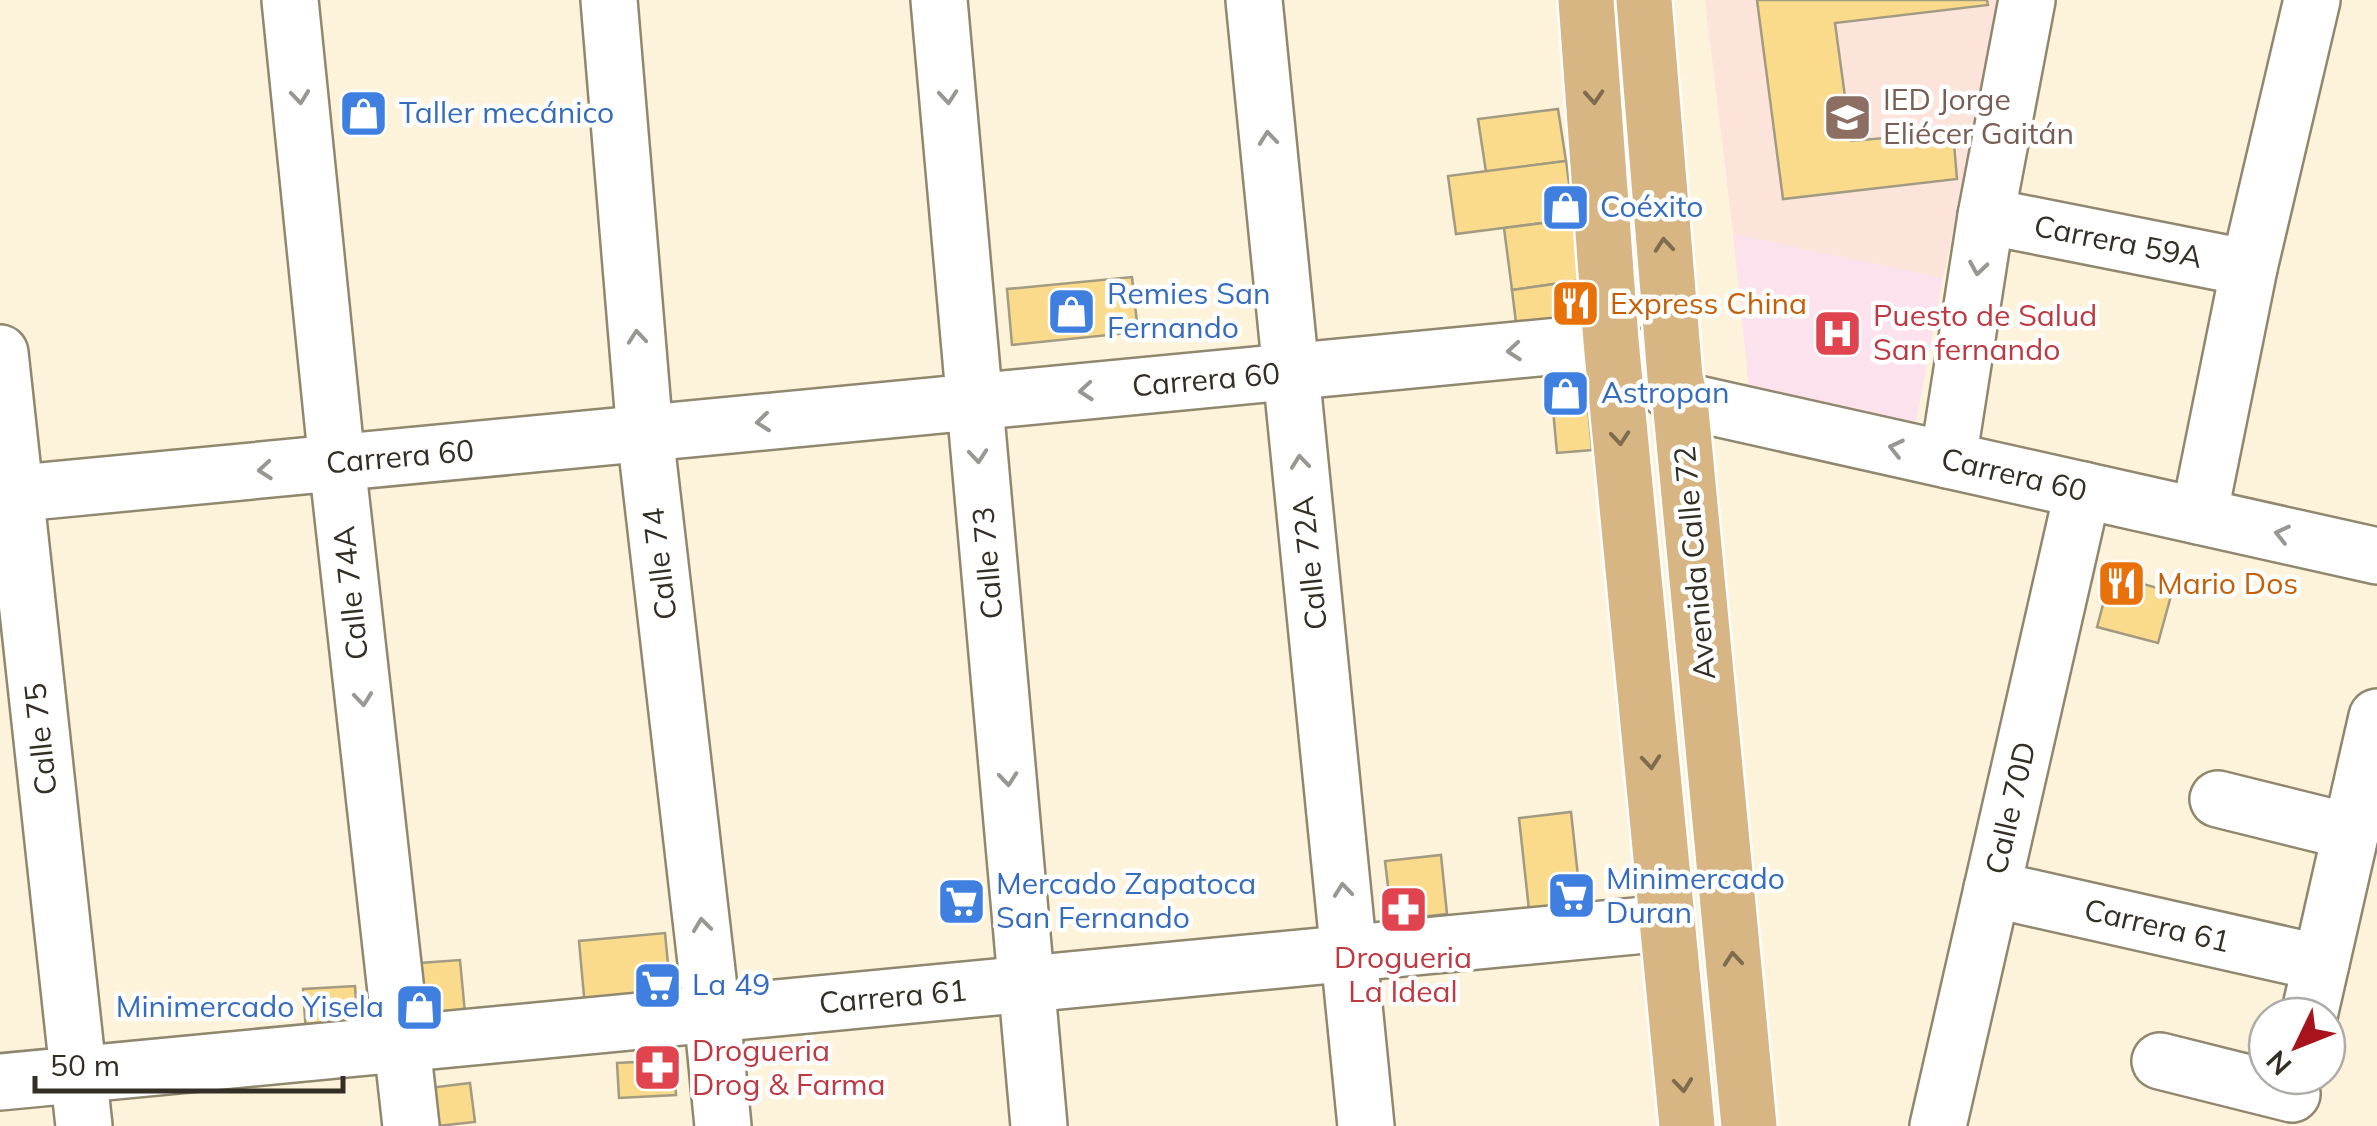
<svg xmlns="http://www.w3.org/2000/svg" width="2377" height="1126" viewBox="0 0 2377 1126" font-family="Mulish,sans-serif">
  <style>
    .education { fill: #fde4db }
    .medical { fill: #fbe2ec }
    .building { fill: #fadb8b; stroke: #a39a82; stroke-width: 2.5 }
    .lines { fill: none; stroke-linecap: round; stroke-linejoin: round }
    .minor-casing { stroke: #90876f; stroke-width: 60 }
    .major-casing { stroke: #fff; stroke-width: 60 }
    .minor { stroke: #fff; stroke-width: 55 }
    .major { stroke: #d8b683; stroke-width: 55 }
    .oneway { stroke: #999792 }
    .oneway2 { stroke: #7d6c4f }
    .labels { text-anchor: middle; stroke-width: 9; stroke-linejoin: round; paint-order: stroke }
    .education-label { font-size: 30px; fill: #785e54; stroke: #fff; text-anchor: start }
    .shop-label { font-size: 30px; fill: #366cbe; stroke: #fff; text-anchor: start }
    .street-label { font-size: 30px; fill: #332f25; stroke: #fff }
    .food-label { font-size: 30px; fill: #c56008; stroke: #fff; text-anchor: start }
    .health-label { font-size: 30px; fill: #be3a42; stroke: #fff; text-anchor: start }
  </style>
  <rect width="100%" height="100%" fill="#fdf3da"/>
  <polygon class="education" points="1705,0 2002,0 1943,278 1733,234"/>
  <polygon class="medical" points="1733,234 1943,278 1915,427 1749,388"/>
  <g class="building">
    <polygon points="1757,0 1987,0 1988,5 1835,23 1851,141 1953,132 1957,179 1783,199"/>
    <polygon points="1558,109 1566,161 1486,172 1478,119"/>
    <polygon points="1566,161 1574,219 1456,234 1448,176"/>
    <polygon points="1574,219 1582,280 1512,290 1504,228"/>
    <polygon points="1132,277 1138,332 1012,345 1007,289"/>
    <polygon points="1582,280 1587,314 1516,323 1512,290"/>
    <polygon points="1586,385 1592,450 1557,453 1551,388"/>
    <polygon points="2111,575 2172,592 2158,643 2097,627"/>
    <polygon points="1571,812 1581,904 1529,910 1519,818"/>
    <polygon points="1441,855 1447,914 1392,920 1385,861"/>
    <polygon points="665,933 670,985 656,1000 585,1007 579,941"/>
    <polygon points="460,960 465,1013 411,1018 406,964"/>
    <polygon points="355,986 357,1015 351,1025 306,1033 303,989"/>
    <polygon points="674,1060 676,1095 619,1098 617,1063"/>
    <polygon points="470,1083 475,1122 437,1126 429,1088"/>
  </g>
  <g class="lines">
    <defs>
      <g id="minor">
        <polyline points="290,0 337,463 411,1126"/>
        <polyline points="609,0 645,434 712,1014 723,1126"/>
        <polyline points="939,0 1039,1126"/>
        <polyline points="1254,0 1366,1126"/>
        <polyline points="1986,216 2249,268"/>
        <polyline points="0,353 84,1126"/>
        <polyline points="1948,460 1986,216 2027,0"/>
        <polyline points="0,495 1611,341 1680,400 2377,556"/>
        <polyline points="2199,516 2249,268 2312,0"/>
        <polyline points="2218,799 2351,832"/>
        <polyline points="1992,889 2321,963"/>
        <polyline points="2309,1016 2377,717"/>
        <polyline points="2160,1061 2292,1094"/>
        <polyline points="0,1082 1666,923"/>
        <polyline points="1938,1126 2083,490"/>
      </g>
      <g id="major">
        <polyline points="1586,0 1611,341 1687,1126"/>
        <polyline points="1644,0 1675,377 1680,400 1749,1126"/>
      </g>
    </defs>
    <use href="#minor" class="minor-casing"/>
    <use href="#major" class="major-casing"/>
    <use href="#minor" class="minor"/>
    <use href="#major" class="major"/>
  </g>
  <defs><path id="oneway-chevron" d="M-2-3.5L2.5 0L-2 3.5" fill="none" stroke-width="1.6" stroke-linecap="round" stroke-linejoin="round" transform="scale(2.5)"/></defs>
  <g class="oneway">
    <use href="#oneway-chevron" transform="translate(300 97) rotate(84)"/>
    <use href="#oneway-chevron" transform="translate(948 97) rotate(85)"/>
    <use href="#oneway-chevron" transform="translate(1268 138) rotate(-96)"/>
    <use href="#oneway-chevron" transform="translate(1978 268) rotate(99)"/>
    <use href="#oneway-chevron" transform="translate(637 337) rotate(-95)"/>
    <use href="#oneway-chevron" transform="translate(1514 351) rotate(175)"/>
    <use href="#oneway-chevron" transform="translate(1086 391) rotate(175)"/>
    <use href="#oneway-chevron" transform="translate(763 422) rotate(174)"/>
    <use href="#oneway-chevron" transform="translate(1896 448) rotate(-167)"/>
    <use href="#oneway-chevron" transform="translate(978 456) rotate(85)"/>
    <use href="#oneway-chevron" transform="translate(1300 462) rotate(-96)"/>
    <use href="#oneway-chevron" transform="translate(265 470) rotate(175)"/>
    <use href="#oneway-chevron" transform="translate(2282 534) rotate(-167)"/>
    <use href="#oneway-chevron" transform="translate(363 699) rotate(84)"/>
    <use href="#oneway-chevron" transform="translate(1008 779) rotate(85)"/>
    <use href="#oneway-chevron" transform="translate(1343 890) rotate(-96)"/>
    <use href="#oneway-chevron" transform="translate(702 925) rotate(-97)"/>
  </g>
  <g class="oneway2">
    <use href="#oneway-chevron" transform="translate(1594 97) rotate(86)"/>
    <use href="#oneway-chevron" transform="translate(1664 245) rotate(-95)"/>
    <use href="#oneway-chevron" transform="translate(1620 438) rotate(85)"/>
    <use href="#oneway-chevron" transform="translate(1651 762) rotate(85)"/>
    <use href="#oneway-chevron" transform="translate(1733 959) rotate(-95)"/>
    <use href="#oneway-chevron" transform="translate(1683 1085) rotate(84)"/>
  </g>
  <defs>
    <symbol id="shop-square" viewBox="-11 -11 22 22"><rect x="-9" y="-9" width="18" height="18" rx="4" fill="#3f7fe0" stroke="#fff"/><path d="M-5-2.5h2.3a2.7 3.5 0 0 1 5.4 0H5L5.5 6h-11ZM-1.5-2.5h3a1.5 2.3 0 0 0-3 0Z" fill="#fff"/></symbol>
    <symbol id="school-square" viewBox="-11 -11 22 22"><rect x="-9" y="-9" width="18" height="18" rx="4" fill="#8d6e63" stroke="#fff"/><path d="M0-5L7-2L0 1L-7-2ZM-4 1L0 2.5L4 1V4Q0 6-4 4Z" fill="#fff"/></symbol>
    <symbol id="restaurant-square" viewBox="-11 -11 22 22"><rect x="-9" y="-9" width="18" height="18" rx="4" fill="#e8710a" stroke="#fff"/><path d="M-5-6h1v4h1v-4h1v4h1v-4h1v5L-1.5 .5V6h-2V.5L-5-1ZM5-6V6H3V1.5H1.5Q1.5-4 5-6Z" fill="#fff"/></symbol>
    <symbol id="hospital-square" viewBox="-11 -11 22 22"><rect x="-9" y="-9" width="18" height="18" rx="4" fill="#e0444e" stroke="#fff"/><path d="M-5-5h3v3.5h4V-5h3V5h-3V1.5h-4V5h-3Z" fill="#fff"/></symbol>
    <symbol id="supermarket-square" viewBox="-11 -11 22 22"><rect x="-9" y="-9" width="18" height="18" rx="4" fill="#3f7fe0" stroke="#fff"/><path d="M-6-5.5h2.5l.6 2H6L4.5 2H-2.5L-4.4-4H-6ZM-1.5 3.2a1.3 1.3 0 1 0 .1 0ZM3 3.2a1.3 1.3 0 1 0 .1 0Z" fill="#fff"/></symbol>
    <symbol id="pharmacy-square" viewBox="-11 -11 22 22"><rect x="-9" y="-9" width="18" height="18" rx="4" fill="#e0444e" stroke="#fff"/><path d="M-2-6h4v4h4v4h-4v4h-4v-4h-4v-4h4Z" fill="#fff"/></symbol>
  </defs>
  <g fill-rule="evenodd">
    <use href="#shop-square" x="336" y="86" width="55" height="55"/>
    <use href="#school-square" x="1820" y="90" width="55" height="55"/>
    <use href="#shop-square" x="1538" y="180" width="55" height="55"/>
    <use href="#restaurant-square" x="1548" y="276" width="55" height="55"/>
    <use href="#shop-square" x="1044" y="284" width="55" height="55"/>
    <use href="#hospital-square" x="1810" y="306" width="55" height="55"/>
    <use href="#shop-square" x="1538" y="366" width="55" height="55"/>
    <use href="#restaurant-square" x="2094" y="556" width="55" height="55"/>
    <use href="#supermarket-square" x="1544" y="868" width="55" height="55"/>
    <use href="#supermarket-square" x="934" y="874" width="55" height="55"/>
    <use href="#pharmacy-square" x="1376" y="882" width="55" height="55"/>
    <use href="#supermarket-square" x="630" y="958" width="55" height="55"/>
    <use href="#shop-square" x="392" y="980" width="55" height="55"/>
    <use href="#pharmacy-square" x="630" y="1040" width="55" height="55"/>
  </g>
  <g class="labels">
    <g class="education-label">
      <text x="1883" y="110">IED Jorge<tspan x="1883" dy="34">Eliécer Gaitán</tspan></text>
    </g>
    <g class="shop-label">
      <text x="399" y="123">Taller mecánico</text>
      <text x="1600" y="217">Coéxito</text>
      <text x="1107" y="304">Remies San<tspan x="1107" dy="34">Fernando</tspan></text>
      <text x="1601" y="403">Astropan</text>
      <text x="1606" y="889">Minimercado<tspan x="1606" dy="34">Duran</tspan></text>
      <text x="996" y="894">Mercado Zapatoca<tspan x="996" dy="34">San Fernando</tspan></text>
      <text x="692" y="995">La 49</text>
      <text x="384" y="1017" text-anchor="end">Minimercado Yisela</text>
    </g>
    <g class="street-label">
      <text transform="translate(2118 242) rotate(11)" y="10">Carrera 59A</text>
      <text transform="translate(1206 380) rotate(-5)" y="10">Carrera 60</text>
      <text transform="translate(400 457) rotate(-5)" y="10">Carrera 60</text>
      <text transform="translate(2014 475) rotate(13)" y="10">Carrera 60</text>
      <text transform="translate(988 563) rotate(-95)" y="10">Calle 73</text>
      <text transform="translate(1310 563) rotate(-96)" y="10">Calle 72A</text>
      <text transform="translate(1695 563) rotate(-95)" y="10">Avenida Calle 72</text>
      <text transform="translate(660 564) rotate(-97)" y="10">Calle 74</text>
      <text transform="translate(351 593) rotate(-96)" y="10">Calle 74A</text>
      <text transform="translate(41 739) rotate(-96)" y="10">Calle 75</text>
      <text transform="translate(2011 808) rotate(-77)" y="10">Calle 70D</text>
      <text transform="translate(2157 926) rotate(13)" y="10">Carrera 61</text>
      <text transform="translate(893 997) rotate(-5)" y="10">Carrera 61</text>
    </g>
    <g class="food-label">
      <text x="1610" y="314">Express China</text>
      <text x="2157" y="594">Mario Dos</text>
    </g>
    <g class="health-label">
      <text x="1873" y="326">Puesto de Salud<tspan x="1873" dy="34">San fernando</tspan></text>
      <text x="1403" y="968" text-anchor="middle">Drogueria<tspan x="1403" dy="34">La Ideal</tspan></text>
      <text x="692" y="1061">Drogueria<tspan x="692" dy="34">Drog &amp; Farma</tspan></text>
    </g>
  </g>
  <g transform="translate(2297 1046) rotate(227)"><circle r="48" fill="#ffffff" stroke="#adaca8" stroke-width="2.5"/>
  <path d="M0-8L18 38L0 25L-18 38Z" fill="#a8131c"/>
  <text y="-15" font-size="28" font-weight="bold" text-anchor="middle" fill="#332f25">N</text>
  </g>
  <path d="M35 1076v15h308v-15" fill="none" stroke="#332f25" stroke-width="5"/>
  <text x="50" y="1076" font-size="30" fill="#332f25" stroke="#ffffff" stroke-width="8" paint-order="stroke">50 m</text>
</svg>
